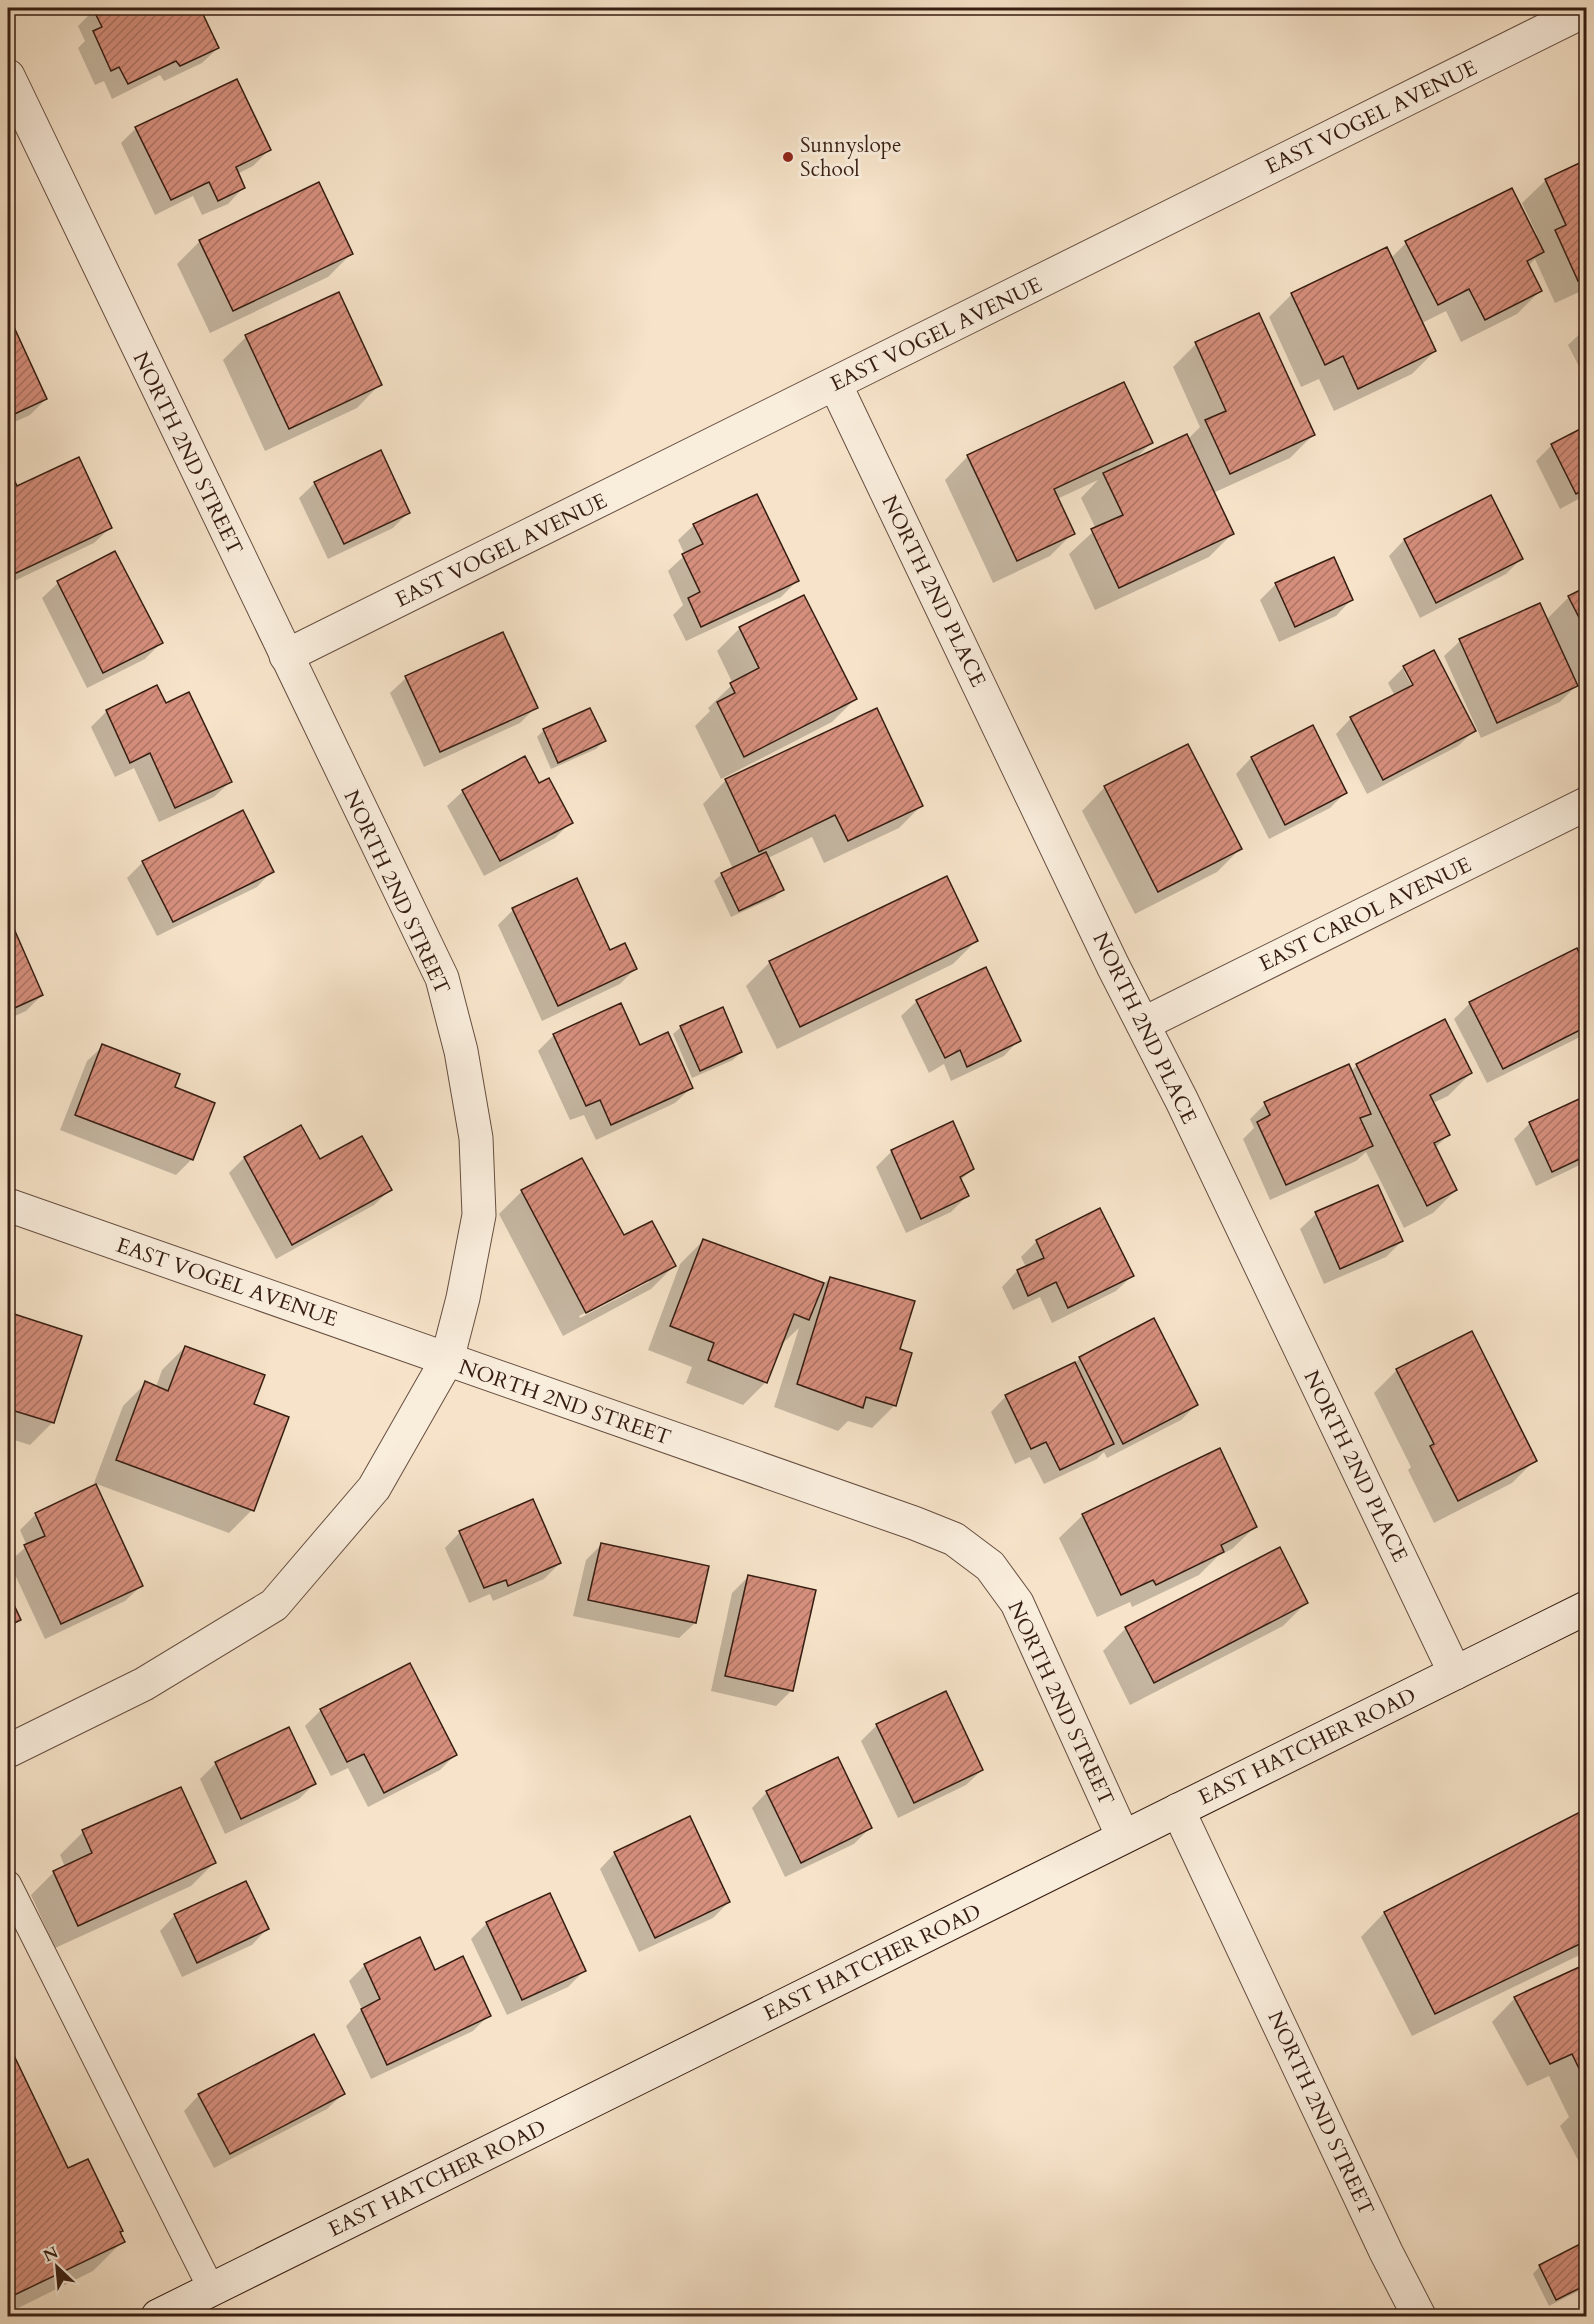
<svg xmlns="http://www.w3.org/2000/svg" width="1594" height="2324" viewBox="0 0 1594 2324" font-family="Cardo,serif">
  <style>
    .shadow { fill: #0003; fill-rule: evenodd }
    .building { fill: url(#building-hatch); stroke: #361d12; stroke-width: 1.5 }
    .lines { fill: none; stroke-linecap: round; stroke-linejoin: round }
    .lane-casing { stroke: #664e40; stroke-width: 28 }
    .street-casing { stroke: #664e40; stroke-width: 35 }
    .secondary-casing { stroke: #361d12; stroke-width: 35 }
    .lane { stroke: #f9eddc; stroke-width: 26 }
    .street { stroke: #f9eddc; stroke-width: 33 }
    .secondary { stroke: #f9eddc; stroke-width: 33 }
    .poi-dot { fill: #8f2418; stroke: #f9eddc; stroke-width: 2 }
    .labels { text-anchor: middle; stroke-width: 6; stroke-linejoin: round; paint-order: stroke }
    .street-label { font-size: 21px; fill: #361d12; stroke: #f9eddc }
    .poi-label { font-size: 21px; fill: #361d12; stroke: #f9eddc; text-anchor: start }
  </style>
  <defs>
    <pattern id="building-hatch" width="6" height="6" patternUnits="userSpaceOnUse" patternTransform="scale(1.5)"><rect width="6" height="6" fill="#d68f7d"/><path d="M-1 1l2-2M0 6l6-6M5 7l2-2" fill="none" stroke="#ae7465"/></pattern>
  </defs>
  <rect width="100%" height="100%" fill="#f6e3c9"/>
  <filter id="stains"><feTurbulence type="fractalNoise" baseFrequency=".00333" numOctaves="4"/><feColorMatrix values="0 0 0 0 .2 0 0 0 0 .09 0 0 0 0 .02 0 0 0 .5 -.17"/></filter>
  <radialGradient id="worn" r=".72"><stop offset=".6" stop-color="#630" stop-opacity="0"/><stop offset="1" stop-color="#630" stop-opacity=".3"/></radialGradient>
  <g class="shadow">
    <polygon points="100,8 198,8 218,48 202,63 164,81 160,75 112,99 104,81 95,85 78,48 85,41 78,26 94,10"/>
    <polygon points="136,128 269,150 253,166 237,174 243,188 228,204 202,215 193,196 155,215 121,143"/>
    <polygon points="1586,161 1586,289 1555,303 1535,259 1528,266 1540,291 1517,314 1461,342 1446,311 1422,323 1435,351 1412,374 1334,411 1319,379 1301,387 1269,317 1292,294 1391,258 1406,243 1535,236 1537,235 1522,203 1546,180"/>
    <polygon points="200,241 351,254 328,277 210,333 177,264"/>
    <polygon points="8,317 46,399 30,415 8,425"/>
    <polygon points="1586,328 1586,380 1568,345"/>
    <polygon points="246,337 380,384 357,408 265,451 223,360"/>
    <polygon points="1196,344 1313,435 1290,458 1213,493 1232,534 1209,557 1095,610 1069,554 1096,529 1081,498 1098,480 1057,499 1073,533 1050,556 993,583 945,480 968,456 1151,443 1133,461 1188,439 1200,427 1173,367"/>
    <polygon points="1586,428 1586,495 1560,509 1536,461 1552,445"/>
    <polygon points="8,469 17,488 110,528 94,543 8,584"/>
    <polygon points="315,483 408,513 393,528 328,559 299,498"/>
    <polygon points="1490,497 1521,559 1506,574 1420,618 1389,556 1404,540"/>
    <polygon points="694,525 797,581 781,597 686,641 673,615 683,605 668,571 685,555 678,540"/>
    <polygon points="115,553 161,643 145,659 87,688 42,598 58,583"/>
    <polygon points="1276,584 1351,600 1336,616 1279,642 1260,600"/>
    <polygon points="1586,588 1586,699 1573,673 1571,674 1576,686 1560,702 1481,738 1444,656 1460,641 1546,620 1569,597"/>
    <polygon points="740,628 855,699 832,722 721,779 695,726 710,711 708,708 733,684 717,651"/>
    <path d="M1404,667l70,64 -16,15 -91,48 -31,-60 15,-16 44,-22 -7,-13zM1404,671h3l11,20 -3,1z"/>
    <polygon points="406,678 536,707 520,723 424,767 390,693"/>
    <polygon points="165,705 230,782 214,797 159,822 134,768 115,777 91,727 107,711"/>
    <polygon points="1312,727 1346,792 1330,808 1269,839 1236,774 1251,758"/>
    <polygon points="544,730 604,741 596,749 551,769 537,737"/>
    <polygon points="726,780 922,805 899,828 824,863 812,837 768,858 782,889 775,897 731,917 714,881 722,874 733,869 703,804"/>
    <polygon points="538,785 571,822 555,838 484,876 447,806 463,791"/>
    <polygon points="1105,787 1240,849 1217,872 1135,914 1082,811"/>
    <polygon points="143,862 272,871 257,887 157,936 127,878"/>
    <polygon points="946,878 976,941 953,964 777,1049 746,986 770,962"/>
    <polygon points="513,910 609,952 635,969 620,984 542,1021 498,925"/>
    <polygon points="8,919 42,995 26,1011 8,1019"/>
    <polygon points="1586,949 1586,1034 1487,1083 1454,1019 1470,1003 1579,956"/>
    <polygon points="917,1001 1019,1040 1004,1056 951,1081 944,1064 929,1073 901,1016"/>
    <polygon points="681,1027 741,1052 733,1060 692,1078 673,1034"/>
    <polygon points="554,1035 639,1047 691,1088 675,1103 596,1140 584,1115 570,1120 538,1051"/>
    <polygon points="103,1046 192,1159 176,1175 60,1130 87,1061"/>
    <polygon points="1357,1065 1471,1073 1448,1096 1433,1103 1448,1135 1435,1148 1456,1190 1433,1213 1404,1228 1366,1152 1356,1161 1270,1200 1243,1139 1254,1128 1250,1119 1265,1104 1350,1072"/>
    <polygon points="1578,1101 1586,1120 1586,1162 1536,1186 1514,1139 1530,1123"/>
    <polygon points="892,1151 972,1169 960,1181 967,1196 951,1212 906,1233 876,1167"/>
    <polygon points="244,1158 319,1161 390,1190 374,1205 276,1259 229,1173"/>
    <path d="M522,1191l101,46 51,29 -23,23 -88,47 -64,-122zM649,1279v3l-69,36 -1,-2z"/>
    <polygon points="1316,1214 1402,1241 1386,1257 1324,1284 1300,1229"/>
    <polygon points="703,1241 824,1284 830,1278 898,1350 895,1405 872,1428 848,1421 838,1431 774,1407 799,1328 784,1342 782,1341 766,1382 743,1405 686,1383 692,1367 648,1350 680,1264"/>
    <polygon points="1037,1241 1132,1276 1116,1291 1052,1323 1040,1297 1013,1310 1002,1287 1017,1271 1026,1267 1021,1257"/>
    <polygon points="8,1314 80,1337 53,1422 30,1445 8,1438"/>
    <polygon points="185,1347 252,1405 252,1510 229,1533 94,1483 123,1406 146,1383 156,1387 162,1370"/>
    <polygon points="1080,1358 1196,1405 1181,1420 1107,1458 1104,1452 1097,1459 1044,1484 1030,1457 1015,1464 991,1412 1006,1396 1073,1365"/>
    <polygon points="1397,1370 1535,1460 1512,1483 1434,1523 1408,1470 1411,1467 1374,1393"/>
    <polygon points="36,1514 141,1586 125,1601 45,1639 9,1562 27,1546 20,1530"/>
    <polygon points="1083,1515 1256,1526 1232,1549 1218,1556 1199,1575 1132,1607 1130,1602 1097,1617 1059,1538"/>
    <polygon points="460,1532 560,1563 544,1579 493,1601 490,1594 469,1603 445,1548"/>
    <polygon points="601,1545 695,1623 679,1638 573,1616 586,1560"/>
    <polygon points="748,1577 792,1690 776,1706 711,1691 732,1593"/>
    <polygon points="8,1595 19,1620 8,1631"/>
    <polygon points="1306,1603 1283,1626 1130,1705 1103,1651 1126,1628"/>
    <polygon points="321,1710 455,1755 440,1770 368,1807 348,1768 331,1776 305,1726"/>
    <polygon points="877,1725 982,1770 966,1785 898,1818 861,1741"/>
    <polygon points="289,1729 314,1784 299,1799 225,1834 200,1779 216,1763"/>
    <polygon points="767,1792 870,1828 854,1844 785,1877 752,1808"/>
    <polygon points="1583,1812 1586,1819 1586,1952 1412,2036 1361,1937 1384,1913"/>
    <polygon points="83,1832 214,1863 191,1886 55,1948 31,1895 54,1872 65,1867 60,1855"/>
    <polygon points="615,1853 729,1902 713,1918 639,1952 600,1869"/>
    <polygon points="175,1915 267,1929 252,1945 182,1977 160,1931"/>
    <polygon points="487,1923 584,1971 568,1987 507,2015 471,1939"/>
    <polygon points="365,1965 435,1972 489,2015 473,2031 371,2079 346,2026 362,2009 349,1981"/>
    <polygon points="1586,1966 1586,2175 1560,2126 1569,2117 1549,2076 1527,2086 1492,2022 1515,1998"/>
    <polygon points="8,2047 67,2170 119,2232 123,2241 93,2271 8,2313"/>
    <polygon points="343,2094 327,2109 214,2168 184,2111 199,2095"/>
    <polygon points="1586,2243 1586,2287 1549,2306 1533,2274 1540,2266"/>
  </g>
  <g class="building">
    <polygon points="96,8 200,8 219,48 180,66 176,61 128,84 119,67 111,71 93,31 102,27 93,9"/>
    <polygon points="237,79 271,150 236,167 245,188 218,201 209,182 171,200 135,127"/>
    <polygon points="1586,160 1586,277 1578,281 1555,230 1566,225 1545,179"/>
    <polygon points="319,182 353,254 233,311 199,240"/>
    <polygon points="1512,188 1544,252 1527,261 1542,291 1485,320 1469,289 1438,305 1405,241"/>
    <polygon points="1387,247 1436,351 1358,389 1343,356 1325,365 1291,293"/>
    <polygon points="339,292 382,385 289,429 245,335"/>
    <polygon points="1259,313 1315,435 1230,474 1205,420 1226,411 1195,342"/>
    <polygon points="8,314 47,399 8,417"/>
    <polygon points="1124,382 1153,443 1054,489 1075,534 1017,561 967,455"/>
    <polygon points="1586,426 1586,489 1576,494 1551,444"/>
    <polygon points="1187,434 1234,534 1119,588 1091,529 1123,515 1103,473"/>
    <polygon points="381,450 410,513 344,544 314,482"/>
    <polygon points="79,457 112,528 14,574 8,560 8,466 17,486"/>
    <polygon points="757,494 799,581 701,627 688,598 700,592 682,554 703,544 693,524"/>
    <polygon points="1491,495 1523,559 1436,603 1404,539"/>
    <polygon points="115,551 163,643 103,673 57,581"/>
    <polygon points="1334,557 1353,600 1295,627 1275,583"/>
    <polygon points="1586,587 1586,631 1568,596"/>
    <polygon points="804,595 857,699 744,757 717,702 735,693 730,683 759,668 739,627"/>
    <polygon points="1540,603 1578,686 1497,723 1459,639"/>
    <polygon points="503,632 538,708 440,752 405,676"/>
    <polygon points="1434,650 1476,731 1383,780 1350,717 1413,685 1403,666"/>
    <polygon points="157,685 166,703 189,692 232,782 175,808 150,753 130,763 106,710"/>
    <polygon points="590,708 606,741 558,763 543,729"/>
    <polygon points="877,708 923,806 848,841 835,815 759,852 725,779"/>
    <polygon points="1313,725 1347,793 1285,825 1251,757"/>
    <polygon points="1188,744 1242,849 1158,892 1104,786"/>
    <polygon points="525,756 539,783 549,778 573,823 500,861 462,790"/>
    <polygon points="243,810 274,872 173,922 142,861"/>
    <polygon points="766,852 784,890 739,911 721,873"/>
    <polygon points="947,876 978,941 800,1027 769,961"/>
    <polygon points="577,878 610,950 625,943 637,969 558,1006 512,908"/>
    <polygon points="8,915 43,995 8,1011"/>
    <polygon points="1577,948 1586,967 1586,1027 1503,1069 1469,1002"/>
    <polygon points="986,967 1021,1041 967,1067 960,1050 945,1058 916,1000"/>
    <polygon points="621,1003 640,1045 668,1032 693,1088 611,1125 600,1100 586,1106 553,1034"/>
    <polygon points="723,1007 742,1052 700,1071 680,1026"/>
    <polygon points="1445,1019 1472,1073 1430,1095 1450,1135 1434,1143 1457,1190 1427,1206 1356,1064"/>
    <polygon points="102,1044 180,1074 175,1087 215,1103 193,1160 75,1115"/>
    <polygon points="1349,1064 1371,1114 1360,1118 1373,1146 1286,1185 1257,1122 1270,1115 1264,1102"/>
    <polygon points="1579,1099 1586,1116 1586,1156 1552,1172 1529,1122"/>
    <polygon points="953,1121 974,1169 960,1177 969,1196 921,1219 891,1150"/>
    <polygon points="301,1125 320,1159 362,1136 392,1190 292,1245 244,1157"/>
    <polygon points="582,1158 624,1235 652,1221 676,1266 586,1313 521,1190"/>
    <polygon points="1378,1185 1403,1241 1340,1269 1315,1212"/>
    <polygon points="1100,1208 1134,1276 1068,1308 1056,1282 1028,1296 1017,1270 1044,1258 1036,1240"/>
    <polygon points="703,1239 824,1283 809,1320 794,1314 767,1383 708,1360 714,1343 670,1326"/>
    <polygon points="830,1277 915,1301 900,1349 912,1353 896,1406 866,1397 863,1408 797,1384"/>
    <polygon points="8,1312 82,1336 54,1423 8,1409"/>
    <polygon points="1154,1318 1198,1405 1123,1444 1079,1357"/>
    <polygon points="1472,1331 1537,1461 1458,1501 1430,1446 1434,1444 1396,1369"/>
    <polygon points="185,1346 265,1375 254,1404 289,1417 254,1511 116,1460 145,1381 168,1391"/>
    <polygon points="1075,1362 1114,1444 1060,1470 1046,1442 1031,1449 1005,1395"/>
    <polygon points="1220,1448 1257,1527 1221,1545 1224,1552 1156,1585 1153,1580 1121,1595 1082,1514"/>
    <polygon points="96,1484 143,1586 61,1624 24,1545 45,1536 35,1513"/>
    <polygon points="533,1499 561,1563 508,1586 506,1580 484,1588 459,1531"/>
    <polygon points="601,1543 709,1566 696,1623 588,1600"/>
    <polygon points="1280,1547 1308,1603 1154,1683 1125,1627"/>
    <polygon points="748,1575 816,1590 793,1691 725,1676"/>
    <polygon points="8,1592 21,1620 8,1626"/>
    <polygon points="410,1663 457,1755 384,1793 364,1754 347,1762 320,1709"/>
    <polygon points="946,1691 983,1770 914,1803 876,1724"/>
    <polygon points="289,1727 316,1784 241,1819 215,1762"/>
    <polygon points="838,1757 872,1828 801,1863 766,1791"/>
    <polygon points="181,1787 216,1863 78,1926 53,1871 92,1853 82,1830"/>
    <polygon points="1584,1810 1586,1816 1586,1941 1435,2014 1384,1912"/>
    <polygon points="690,1816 730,1902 655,1938 614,1852"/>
    <polygon points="246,1881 269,1929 197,1963 174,1914"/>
    <polygon points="550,1893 586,1971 522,2000 486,1922"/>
    <polygon points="420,1937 435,1970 463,1956 491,2016 387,2065 361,2009 380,1999 364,1964"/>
    <polygon points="1586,1964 1586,2083 1572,2054 1550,2064 1514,1997"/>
    <polygon points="314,2034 345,2094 230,2154 198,2094"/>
    <polygon points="8,2043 68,2168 88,2159 123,2231 120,2232 125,2242 8,2298"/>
    <polygon points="1586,2241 1586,2285 1556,2300 1539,2265"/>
  </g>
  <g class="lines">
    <defs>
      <polyline id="lane" points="8,1884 212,2290"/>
      <g id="street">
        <polyline points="8,76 442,978 461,1051 476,1138 479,1215 463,1298 447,1360 374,1488 274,1605 144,1684 8,1751"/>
        <polyline points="835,384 1113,966 1182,1101 1455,1673"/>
        <polyline points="286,656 1586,10"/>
        <polyline points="1143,1024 1586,804"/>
        <polyline points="8,1205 914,1523 954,1539 990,1566 1017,1603 1123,1837"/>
        <polyline points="1178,1810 1386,2252 1419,2316"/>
      </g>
      <polyline id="secondary" points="158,2316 1586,1608"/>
    </defs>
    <use href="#lane" class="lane-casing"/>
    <use href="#street" class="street-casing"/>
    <use href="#secondary" class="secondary-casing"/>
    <use href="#lane" class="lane"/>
    <use href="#street" class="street"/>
    <use href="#secondary" class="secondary"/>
  </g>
  <circle class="poi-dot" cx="788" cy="157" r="6"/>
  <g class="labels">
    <g class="street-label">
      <text transform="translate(1371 117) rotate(-26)" y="7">EAST VOGEL AVENUE</text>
      <text transform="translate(936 334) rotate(-26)" y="7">EAST VOGEL AVENUE</text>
      <text transform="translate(188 453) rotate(64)" y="7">NORTH 2ND STREET</text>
      <text transform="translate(501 550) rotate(-26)" y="7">EAST VOGEL AVENUE</text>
      <text transform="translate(934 591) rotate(64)" y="7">NORTH 2ND PLACE</text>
      <text transform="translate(397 892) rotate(65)" y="7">NORTH 2ND STREET</text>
      <text transform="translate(1365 914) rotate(-26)" y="7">EAST CAROL AVENUE</text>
      <text transform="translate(1145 1028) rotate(64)" y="7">NORTH 2ND PLACE</text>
      <text transform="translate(227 1282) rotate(19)" y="7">EAST VOGEL AVENUE</text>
      <text transform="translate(565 1402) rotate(19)" y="7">NORTH 2ND STREET</text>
      <text transform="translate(1356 1466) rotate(64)" y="7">NORTH 2ND PLACE</text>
      <text transform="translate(1061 1703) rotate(65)" y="7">NORTH 2ND STREET</text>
      <text transform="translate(1307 1746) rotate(-26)" y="7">EAST HATCHER ROAD</text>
      <text transform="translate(872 1962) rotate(-26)" y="7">EAST HATCHER ROAD</text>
      <text transform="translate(1321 2113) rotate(65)" y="7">NORTH 2ND STREET</text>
      <text transform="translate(437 2178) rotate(-26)" y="7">EAST HATCHER ROAD</text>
    </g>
    <g class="poi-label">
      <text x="800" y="152">Sunnyslope<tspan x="800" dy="24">School</tspan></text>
    </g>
  </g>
  <rect width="1594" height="2324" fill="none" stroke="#f6e3c9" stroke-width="30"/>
  <rect x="9" y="9" width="1576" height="2306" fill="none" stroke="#361d12" stroke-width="3"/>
  <rect x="15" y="15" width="1564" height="2294" fill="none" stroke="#361d12" stroke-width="1.5"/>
  <g transform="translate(57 2267) rotate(334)" stroke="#f9eddc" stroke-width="4.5" paint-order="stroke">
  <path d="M0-4.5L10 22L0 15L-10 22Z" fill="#361d12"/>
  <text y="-9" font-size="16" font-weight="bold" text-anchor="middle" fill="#361d12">N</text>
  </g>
  <rect width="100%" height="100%" filter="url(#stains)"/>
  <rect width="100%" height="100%" fill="url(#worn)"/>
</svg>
